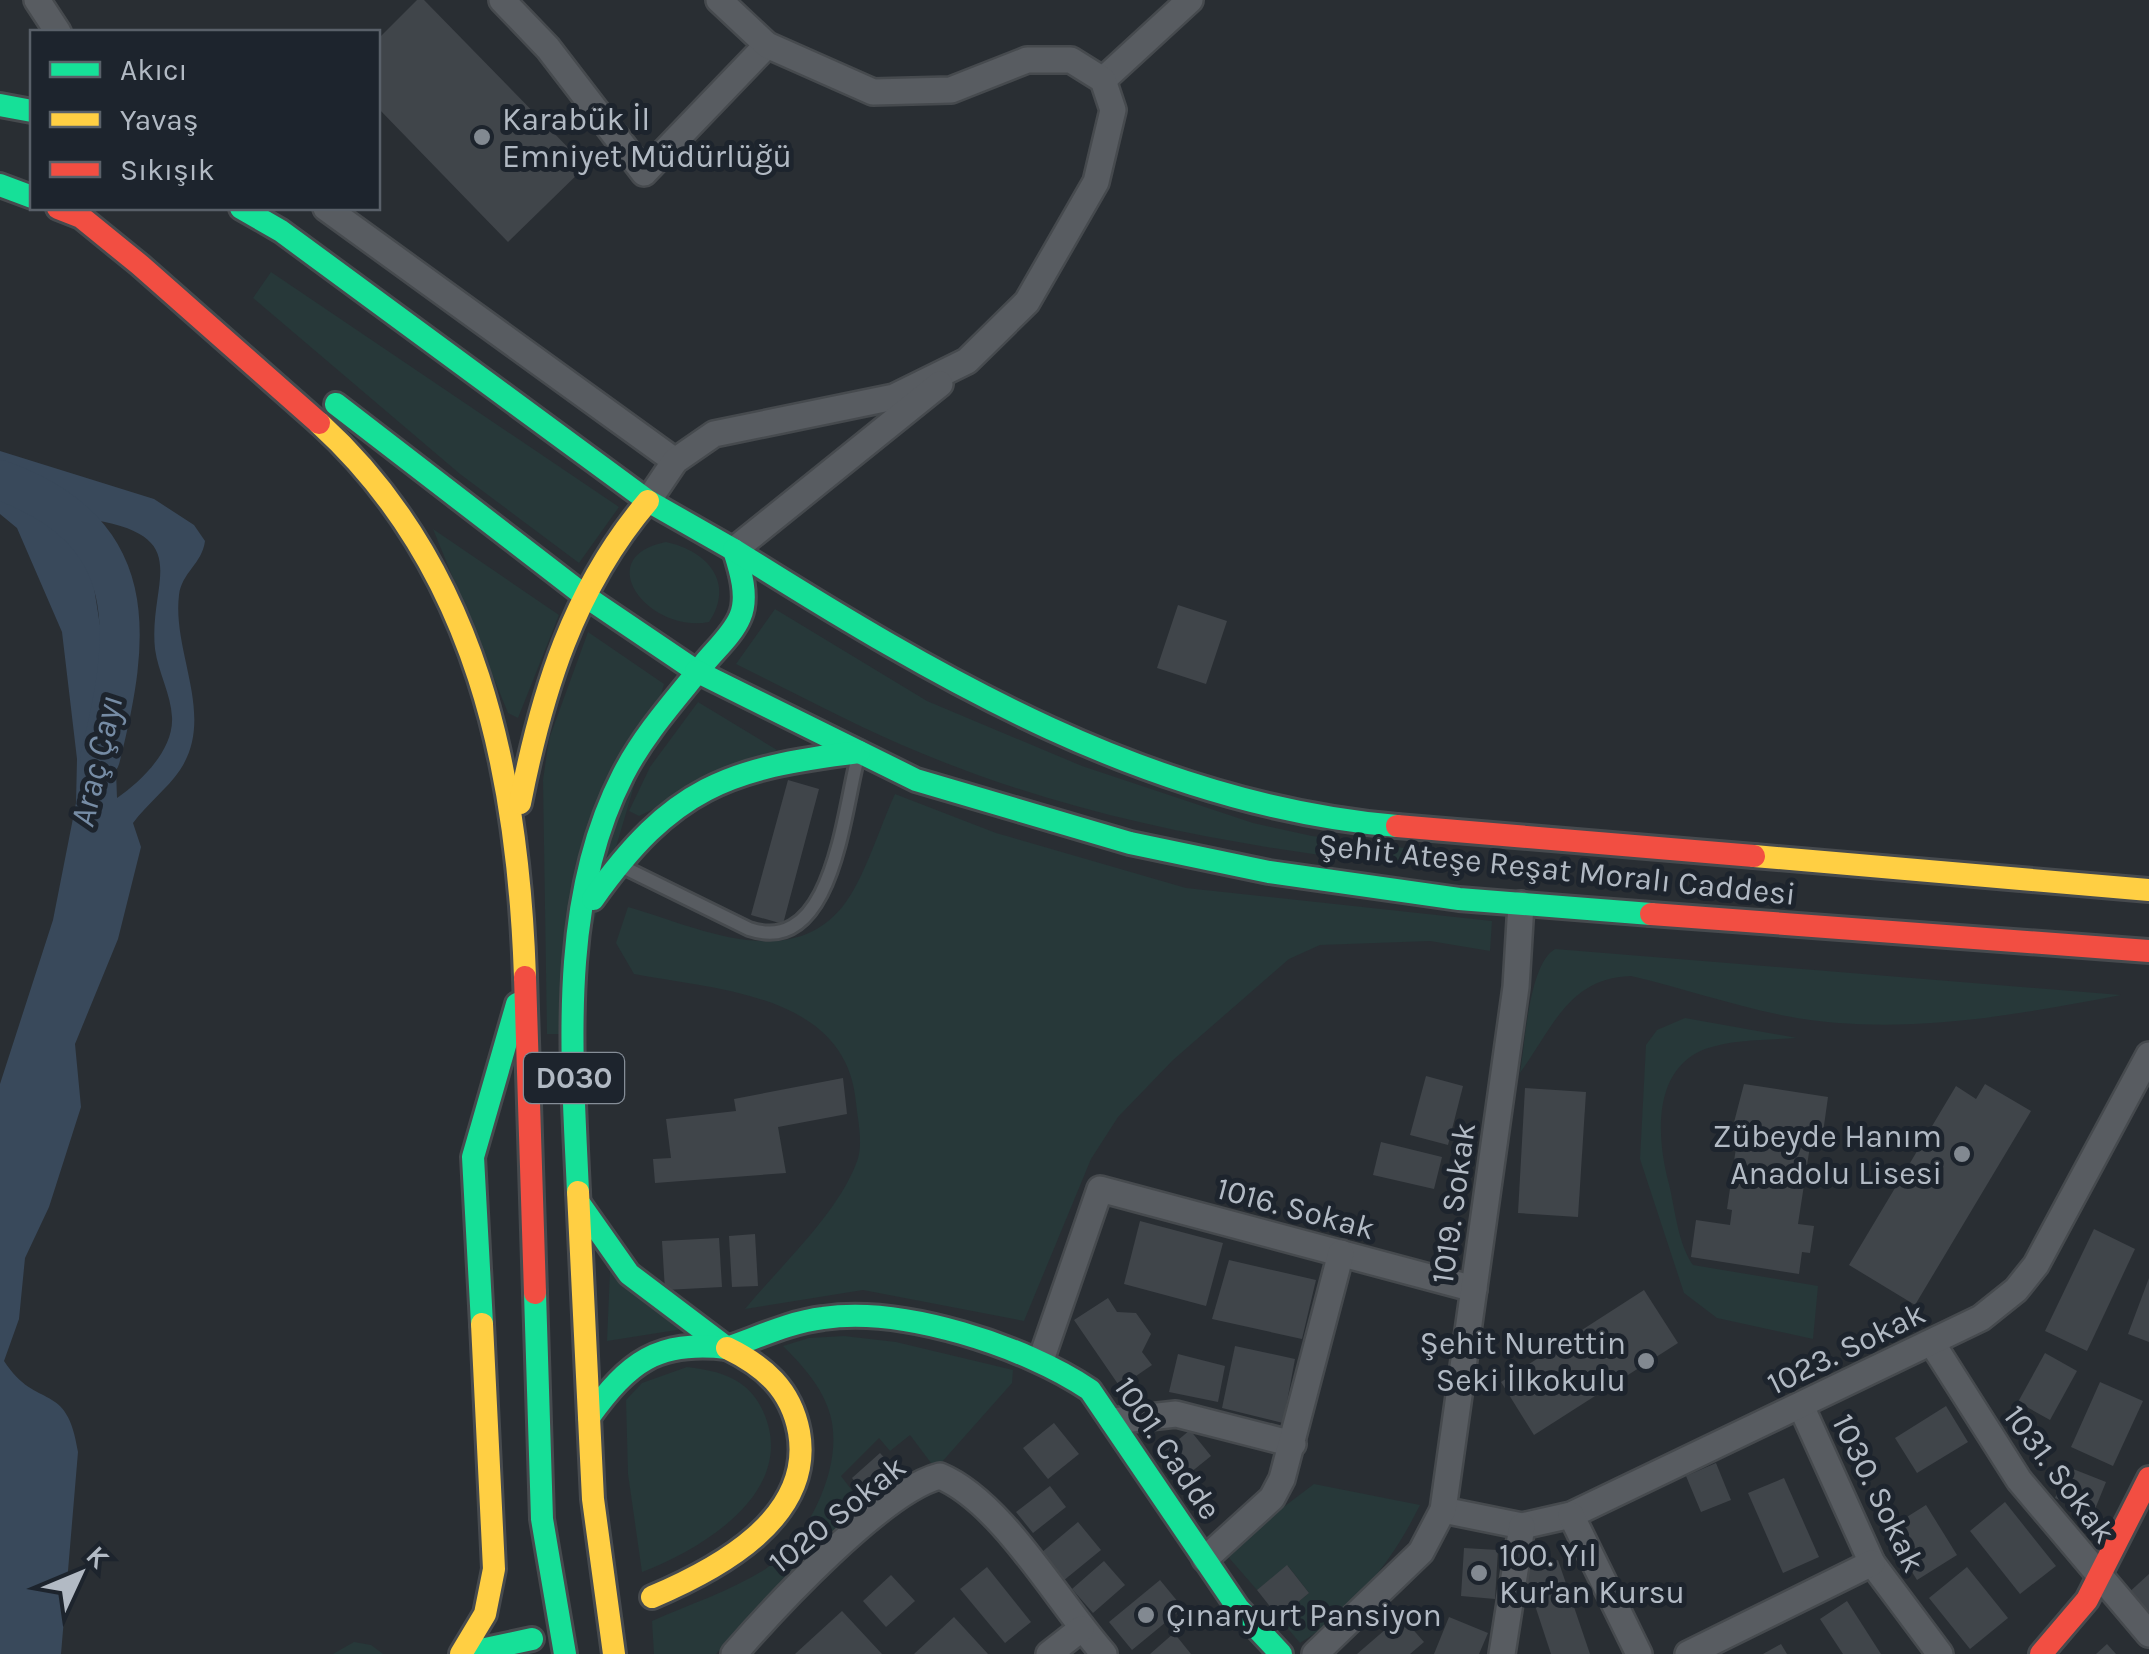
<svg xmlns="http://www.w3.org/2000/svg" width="2149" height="1654" viewBox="0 0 2149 1654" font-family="Karla,sans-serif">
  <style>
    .green { fill: #273839 }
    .water { fill: #39495b; fill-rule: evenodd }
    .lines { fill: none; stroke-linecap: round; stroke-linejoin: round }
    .river { stroke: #39495b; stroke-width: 40 }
    .building { fill: #40454a }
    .lane-casing { stroke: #464a4e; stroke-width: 18 }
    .street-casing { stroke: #464a4e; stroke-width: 30 }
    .fast-casing { stroke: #464a4e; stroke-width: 28 }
    .slow-casing { stroke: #464a4e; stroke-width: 28 }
    .jam-casing { stroke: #464a4e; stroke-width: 28 }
    .lane { stroke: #585c61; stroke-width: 12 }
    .street { stroke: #585c61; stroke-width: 25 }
    .fast { stroke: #16e098; stroke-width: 22 }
    .slow { stroke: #ffcf43; stroke-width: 22 }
    .jam { stroke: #f24e42; stroke-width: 22 }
    .poi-dot { fill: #828991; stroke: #1d242d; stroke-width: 4 }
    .labels { text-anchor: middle; stroke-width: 10; stroke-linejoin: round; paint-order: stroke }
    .shield { fill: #1d242d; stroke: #858d97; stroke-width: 2.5 }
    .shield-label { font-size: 30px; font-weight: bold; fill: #b2bac4 }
    .poi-label { font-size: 32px; fill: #b2bac4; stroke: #1d242d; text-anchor: start }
    .street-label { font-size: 32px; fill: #b2bac4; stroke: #1d242d }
    .water-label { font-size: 35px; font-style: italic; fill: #768ca5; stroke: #1d242d }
  </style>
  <rect width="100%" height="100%" fill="#292e33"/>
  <g class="green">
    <polygon points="271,272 619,507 579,563 460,474 253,298"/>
    <polygon points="433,529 559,615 518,718 508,713"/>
    <path d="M666,542c42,9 69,41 43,80 -60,12 -120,-65 -43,-80z"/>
    <path d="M775,609l152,92 155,65 171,57 59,13 108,14 2,17c-170,-17 -343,-48 -501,-114 -63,-26 -124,-59 -185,-89z"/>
    <polygon points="588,632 664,684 561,1034 547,1034 543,780 549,739"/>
    <polygon points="698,702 777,750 639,816 629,811 650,767"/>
    <path d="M895,794l101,39 190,55 306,33 -2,30 -60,-10 -110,4 -31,14 -116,101 -55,57 -27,42 -67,162 -161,-31 -118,19c36,-44 90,-92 111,-145 8,-18 2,-42 0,-61 -9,-109 -137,-113 -222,-129l-18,-31 12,-36c67,19 161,67 215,-1 21,-26 37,-80 52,-112z"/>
    <path d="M1555,949l566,46c-109,21 -224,42 -335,21 -52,-10 -103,-28 -155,-40 -62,2 -78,51 -111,97 5,-30 9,-109 35,-124z"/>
    <path d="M1685,1018l112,20c-30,2 -64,1 -92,11 -54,21 -48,91 -36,135 6,25 9,60 24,81l125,21 -5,53 -96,-21 -33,-25 -44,-134 6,-114 11,-15z"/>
    <polygon points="610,1271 683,1329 607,1341"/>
    <path d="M844,1336l52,6 117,28 -1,13 -71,80h-10l-21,-28 -20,16 -11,-13 -38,38 25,33 -91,82 -59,63h-62l-2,-33c36,-16 78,-30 112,-51 45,-30 84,-110 64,-162 -9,-25 -27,-44 -45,-62l26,-8z"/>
    <path d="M687,1367c33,4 61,11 76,44 36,79 -58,137 -121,161l-14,-98 -2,-74 16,-17z"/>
    <path d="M1314,1484l106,21c-28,57 -66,105 -120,138l-21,-25 30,-25 -21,-27 -31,24 -33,-38z"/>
    <polygon points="354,1642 371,1645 383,1654 333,1654"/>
  </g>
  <path class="water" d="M0,451l154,48 40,26 11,16c-3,23 -23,31 -26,54 -7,58 37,121 1,175 -13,19 -33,34 -47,53l8,24 -23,92 -43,105 6,63 -32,100 -24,51 -6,61 -15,42c33,51 63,18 74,91l-17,202h-61v-570l53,-164 23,-117 1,-44 -15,-127 -45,-104 -17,-14zM94,520c102,17 54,62 61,129 3,23 16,45 17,68 2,32 -30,64 -55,81l-3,-84 -22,-139z"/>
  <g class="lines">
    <path class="river" d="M0,480c143,51 131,155 100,278"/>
  </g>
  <g class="building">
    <polygon points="417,0 424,0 586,166 508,242 378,108 378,39"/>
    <polygon points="1178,605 1227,621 1206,684 1157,668"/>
    <polygon points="788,780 819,789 783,924 751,915"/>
    <polygon points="1426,1076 1463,1086 1448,1145 1410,1135"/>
    <polygon points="843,1078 847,1114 778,1127 786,1173 655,1183 653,1159 671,1158 666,1119 736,1111 734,1099"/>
    <polygon points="1744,1084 1828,1097 1821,1147 1810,1146 1798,1224 1814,1226 1810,1253 1802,1252 1799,1274 1691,1257 1696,1220 1730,1225 1732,1210 1727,1209 1737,1141 1744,1142 1746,1132 1732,1130"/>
    <polygon points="1985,1084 2031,1111 1915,1305 1849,1265 1956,1086 1976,1099"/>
    <polygon points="1525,1088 1586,1092 1578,1217 1518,1213"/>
    <polygon points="1381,1142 1442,1157 1434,1189 1373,1175"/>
    <polygon points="1140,1221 1223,1243 1206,1306 1124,1284"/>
    <polygon points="2094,1229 2135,1249 2087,1351 2045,1331"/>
    <polygon points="755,1234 758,1286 732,1287 729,1236"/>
    <polygon points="719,1238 722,1287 665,1290 662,1241"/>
    <polygon points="1229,1260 1316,1280 1302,1339 1212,1319"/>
    <polygon points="2149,1278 2149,1342 2128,1334"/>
    <polygon points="1644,1290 1678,1343 1534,1435 1501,1382"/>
    <polygon points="1108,1298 1117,1312 1136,1313 1151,1334 1142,1352 1152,1365 1120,1387 1074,1320"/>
    <polygon points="1235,1346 1295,1359 1283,1423 1222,1408"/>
    <polygon points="2045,1353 2077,1371 2050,1420 2018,1402"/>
    <polygon points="1178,1354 1225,1366 1218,1402 1169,1392"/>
    <polygon points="2100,1382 2143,1401 2113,1466 2071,1447"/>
    <polygon points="1946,1406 1968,1442 1917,1473 1895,1438"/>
    <polygon points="1054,1423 1079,1454 1048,1479 1023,1448"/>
    <polygon points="1190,1430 1211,1456 1180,1481 1159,1456"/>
    <polygon points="880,1453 902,1477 874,1503 852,1478"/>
    <polygon points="1716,1463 1731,1500 1701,1512 1686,1476"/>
    <polygon points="2068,1467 2106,1482 2093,1514 2055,1498"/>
    <polygon points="1784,1478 1819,1557 1783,1573 1748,1493"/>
    <polygon points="1050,1486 1066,1507 1033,1533 1016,1512"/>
    <polygon points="2005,1502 2056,1566 2020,1594 1970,1531"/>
    <polygon points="1926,1505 1957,1555 1917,1580 1886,1530"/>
    <polygon points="1078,1522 1101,1550 1063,1581 1041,1553"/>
    <polygon points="1464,1548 1498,1550 1495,1599 1461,1596"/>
    <polygon points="1558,1560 1590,1654 1551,1654 1524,1572"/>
    <polygon points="1104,1561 1125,1585 1093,1613 1072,1589"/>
    <polygon points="1287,1565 1309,1593 1279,1618 1257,1590"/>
    <polygon points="987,1567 1031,1622 1005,1643 960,1589"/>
    <polygon points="1967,1567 2008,1618 1970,1649 1929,1598"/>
    <polygon points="2149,1574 2149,1622 2125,1596"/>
    <polygon points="891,1575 915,1601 886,1627 863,1601"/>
    <polygon points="1160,1580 1183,1608 1132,1650 1109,1622"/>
    <polygon points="1847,1601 1881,1654 1843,1654 1820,1619"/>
    <polygon points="842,1611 882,1654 795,1654"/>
    <polygon points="1401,1616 1424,1642 1410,1654 1357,1654"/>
    <polygon points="954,1617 988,1654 914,1654"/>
    <polygon points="1449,1617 1488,1633 1479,1654 1434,1654"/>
    <polygon points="1174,1633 1191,1654 1150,1654"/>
    <polygon points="1781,1644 1787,1654 1763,1654"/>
    <polygon points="2107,1644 2116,1654 2096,1654"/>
  </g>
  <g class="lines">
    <defs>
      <path id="lane" d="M623,867l126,62c83,28 94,-114 108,-168"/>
      <g id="street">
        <polyline points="37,0 58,32"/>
        <polyline points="502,0 548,48 644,173 767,45"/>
        <polyline points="1103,80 1190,0"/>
        <polyline points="326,208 675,461"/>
        <polyline points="648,501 675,461 714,434 894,397 967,361 1027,302 1096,182 1113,110 1103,80 1071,60 1027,60 951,90 873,92 767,45 719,0"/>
        <polyline points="734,550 940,384"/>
        <polyline points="1932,1343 2019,1480 2149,1634"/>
        <polyline points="1041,1360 1100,1189 1474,1289"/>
        <polyline points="1801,1406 1872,1563 1940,1654"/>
        <polyline points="1113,1421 1176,1414 1293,1444"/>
        <polyline points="1443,1510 1522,1526 1571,1515 1981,1318 2016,1290 2036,1265 2149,1055"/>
        <polyline points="1571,1515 1639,1654"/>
        <polyline points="1205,1559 1272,1498 1282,1479 1341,1253"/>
        <path d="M734,1654c40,-46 149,-164 206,-178 62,26 117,125 164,178"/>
        <polyline points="1049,1654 1081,1629"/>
        <polyline points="1315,1654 1421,1552 1443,1510 1516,987 1521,904"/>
        <polyline points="1502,1654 1522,1526"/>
        <polyline points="1688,1654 1872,1563"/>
      </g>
      <g id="fast">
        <polyline points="0,105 32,111"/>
        <polyline points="0,185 32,197"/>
        <path d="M241,208l40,23 367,270 86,49c6,19 15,47 6,67 -7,17 -25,33 -37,48 -28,35 -59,69 -80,110 -65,126 -51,280 -45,417"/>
        <polyline points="336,404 585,596 696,671"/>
        <path d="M734,550c205,129 417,255 663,276"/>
        <polyline points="696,671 916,780 1130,843 1269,872 1459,899 1651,914"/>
        <path d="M593,899c79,-111 134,-131 266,-147"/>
        <polyline points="579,1203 629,1274 727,1348"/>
        <polyline points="535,1293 542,1519 565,1654"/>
        <polyline points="482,1324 473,1157 517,1004"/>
        <path d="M727,1348c32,-11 63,-26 96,-30 79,-12 202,28 267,72l148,218 43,46"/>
        <path d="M589,1417c40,-55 68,-77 138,-69"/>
        <polyline points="462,1654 532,1639"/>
      </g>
      <g id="slow">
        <path d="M319,423c158,144 199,349 206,554"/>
        <path d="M520,803c22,-111 53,-214 128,-302"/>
        <polyline points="1754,856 2149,890"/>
        <polyline points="578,1192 593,1499 614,1654"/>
        <path d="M652,1597c66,-28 162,-79 147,-165 -8,-43 -35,-66 -72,-84"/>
        <polyline points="461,1654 485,1614 494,1569 482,1324"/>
      </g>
      <g id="jam">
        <polyline points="58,208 81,217 140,265 319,423"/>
        <polyline points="1397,826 1754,856"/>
        <polyline points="1651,914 2149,951"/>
        <polyline points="525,977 535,1293"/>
        <polyline points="2041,1654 2087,1600 2149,1478"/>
      </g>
    </defs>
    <use href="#lane" class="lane-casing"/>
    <use href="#street" class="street-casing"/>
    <use href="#fast" class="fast-casing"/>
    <use href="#slow" class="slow-casing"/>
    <use href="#jam" class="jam-casing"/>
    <use href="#lane" class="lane"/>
    <use href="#street" class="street"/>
    <use href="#fast" class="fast"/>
    <use href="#slow" class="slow"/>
    <use href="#jam" class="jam"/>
  </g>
  <g class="poi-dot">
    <circle cx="482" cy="137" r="10"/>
    <circle cx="1962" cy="1154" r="10"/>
    <circle cx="1646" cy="1361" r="10"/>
    <circle cx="1479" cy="1573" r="10"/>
    <circle cx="1146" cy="1615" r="10"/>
  </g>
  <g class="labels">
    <rect class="shield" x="524" y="1053" width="100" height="50" rx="8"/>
    <g class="shield-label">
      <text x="574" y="1088">D030</text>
    </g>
    <g class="poi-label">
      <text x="502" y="130">Karabük İl<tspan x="502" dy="37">Emniyet Müdürlüğü</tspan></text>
      <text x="1942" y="1147" text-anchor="end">Zübeyde Hanım<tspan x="1942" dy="37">Anadolu Lisesi</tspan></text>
      <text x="1626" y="1354" text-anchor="end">Şehit Nurettin<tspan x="1626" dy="37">Seki İlkokulu</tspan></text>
      <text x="1499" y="1566">100. Yıl<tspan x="1499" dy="37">Kur'an Kursu</tspan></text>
      <text x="1166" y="1626">Çınaryurt Pansiyon</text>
    </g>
    <g class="street-label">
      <text transform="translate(1557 869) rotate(6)" y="11">Şehit Ateşe Reşat Moralı Caddesi</text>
      <text transform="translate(1453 1203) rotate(-82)" y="11">1019. Sokak</text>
      <text transform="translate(1296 1208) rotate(15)" y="11">1016. Sokak</text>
      <text transform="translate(1846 1348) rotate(-26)" y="11">1023. Sokak</text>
      <text transform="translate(1168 1448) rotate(56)" y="11">1001. Cadde</text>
      <text transform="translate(2060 1474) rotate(53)" y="11">1031. Sokak</text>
      <text transform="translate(1879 1493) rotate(64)" y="11">1030. Sokak</text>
      <text transform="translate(837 1514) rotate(-39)" y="11">1020 Sokak</text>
    </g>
    <g class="water-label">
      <text transform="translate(96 761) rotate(-77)" y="12">Araç Çayı</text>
    </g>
  </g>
  <rect x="30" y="30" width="350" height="180" fill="#1d242d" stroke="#596069" stroke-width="2.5"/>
  <rect x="50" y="62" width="50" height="15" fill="#16e098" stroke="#596069" stroke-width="2.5"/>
  <text x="120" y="80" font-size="30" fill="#b2bac4">Akıcı</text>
  <rect x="50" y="112" width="50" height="15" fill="#ffcf43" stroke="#596069" stroke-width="2.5"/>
  <text x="120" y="130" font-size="30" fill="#b2bac4">Yavaş</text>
  <rect x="50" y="162" width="50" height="15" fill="#f24e42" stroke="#596069" stroke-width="2.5"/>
  <text x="120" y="180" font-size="30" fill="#b2bac4">Sıkışık</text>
  <g transform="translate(80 1574) rotate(46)" stroke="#1d242d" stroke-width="8" paint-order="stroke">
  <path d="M0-8L18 38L0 25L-18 38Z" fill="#b2bac4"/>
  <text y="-15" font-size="28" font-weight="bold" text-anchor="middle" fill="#b2bac4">K</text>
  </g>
</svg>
